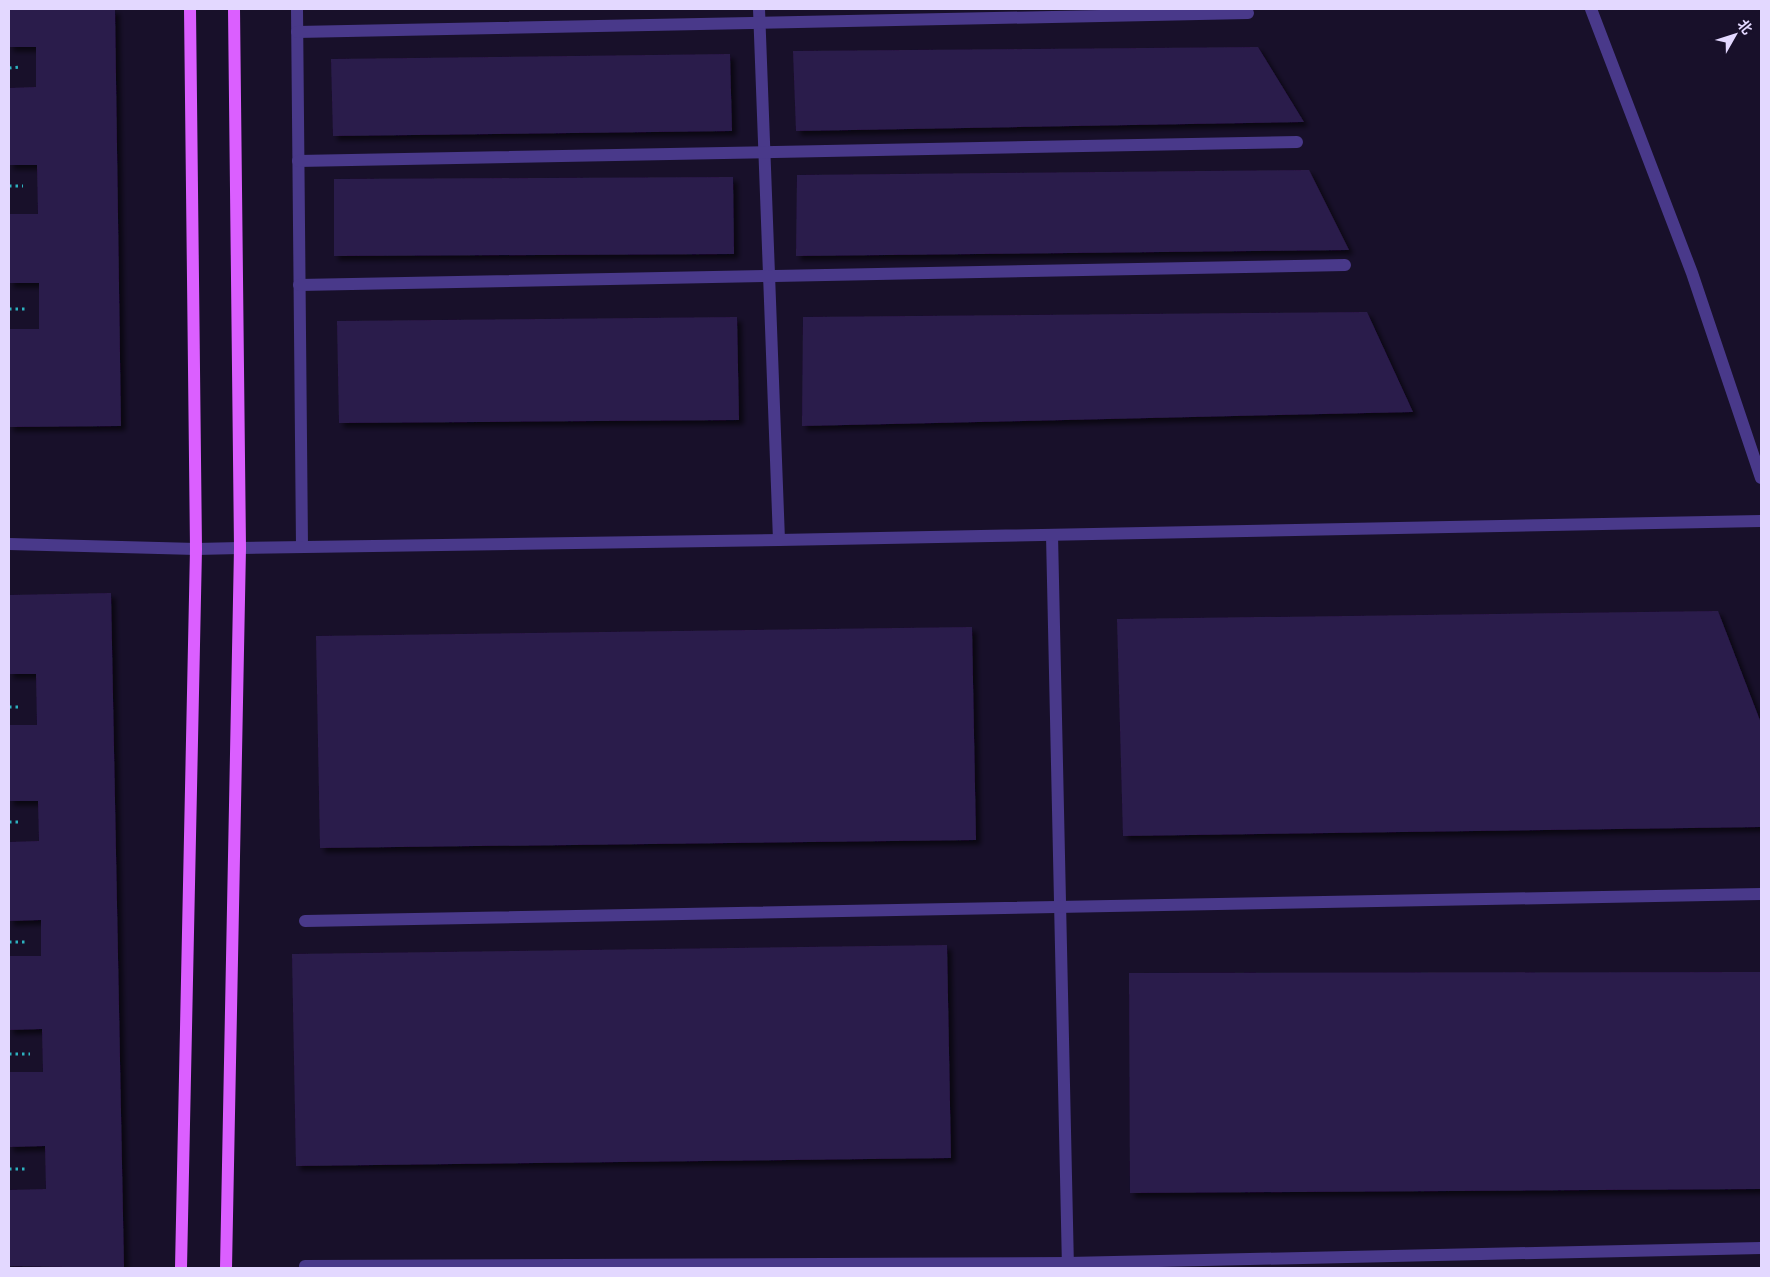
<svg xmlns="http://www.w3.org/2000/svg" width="1770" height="1277" viewBox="0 0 1770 1277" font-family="Roboto,'Noto Sans SC',sans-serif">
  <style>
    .building { fill: #2c1b4b; filter: url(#shadow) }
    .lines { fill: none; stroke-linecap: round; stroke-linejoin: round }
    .path { stroke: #2db2bf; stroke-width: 3; stroke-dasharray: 2.5 4; stroke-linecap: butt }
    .minor { stroke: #49398a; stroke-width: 12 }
    .major { stroke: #db5fff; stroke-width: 12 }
  </style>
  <defs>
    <filter id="shadow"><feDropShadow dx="4.5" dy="4.5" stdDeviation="2.5" flood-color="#0009"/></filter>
  </defs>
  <rect width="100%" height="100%" fill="#18102a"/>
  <g class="building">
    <polygon points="9,9 115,9 121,426 9,427 9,329 39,329 39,283 9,283 9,214 38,214 37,165 9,165 9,88 36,87 36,47 9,47"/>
    <polygon points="1258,47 1304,122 796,131 793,51"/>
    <polygon points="730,54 732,131 333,136 331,59"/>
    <polygon points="1309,170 1349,250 796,256 797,175"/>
    <polygon points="733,177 734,254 334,256 334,179"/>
    <polygon points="1367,312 1413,412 802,426 803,317"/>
    <polygon points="737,317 739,420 339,423 337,321"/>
    <polygon points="111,593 124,1268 9,1266 9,1190 46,1189 45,1146 9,1147 9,1072 43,1072 42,1029 9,1030 9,956 41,956 41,920 9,921 9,842 39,841 38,801 9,801 9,725 37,725 36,674 9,674 9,595"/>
    <polygon points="1718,611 1761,723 1761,827 1123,836 1117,619"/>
    <polygon points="972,627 976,840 320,848 316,636"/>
    <polygon points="947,945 951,1158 296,1166 292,954"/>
    <polygon points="1761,972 1761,1189 1130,1193 1129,973"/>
  </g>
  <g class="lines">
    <g class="path">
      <polyline points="9,68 20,67"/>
      <polyline points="9,186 23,186"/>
      <polyline points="9,309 26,309"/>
      <polyline points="9,707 22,707"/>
      <polyline points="9,822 19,822"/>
      <polyline points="9,942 28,942"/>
      <polyline points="9,1054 30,1054"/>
      <polyline points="9,1169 25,1169"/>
    </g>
    <g class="minor">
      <polyline points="297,9 302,547"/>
      <polyline points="759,9 779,540"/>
      <polyline points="1591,9 1692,273 1761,478"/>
      <polyline points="297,32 1248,13"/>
      <polyline points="298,161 1297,142"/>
      <polyline points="299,285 1345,265"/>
      <polyline points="1052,535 1068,1268"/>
      <polyline points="9,544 196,549 240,548 779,540 1761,521"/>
      <polyline points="305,921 1761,894"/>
      <polyline points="305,1266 1068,1263 1761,1248"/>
    </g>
    <g class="major">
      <polyline points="181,1268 196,549 190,9"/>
      <polyline points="226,1268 240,548 234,9"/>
    </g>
  </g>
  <rect width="1770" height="1277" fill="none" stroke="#e3d8ff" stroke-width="20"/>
  <g transform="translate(1735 35) rotate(51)" stroke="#18102a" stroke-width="4" paint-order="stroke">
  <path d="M0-4L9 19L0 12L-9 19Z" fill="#e3d8ff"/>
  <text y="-8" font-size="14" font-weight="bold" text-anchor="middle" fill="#e3d8ff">北</text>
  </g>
</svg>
